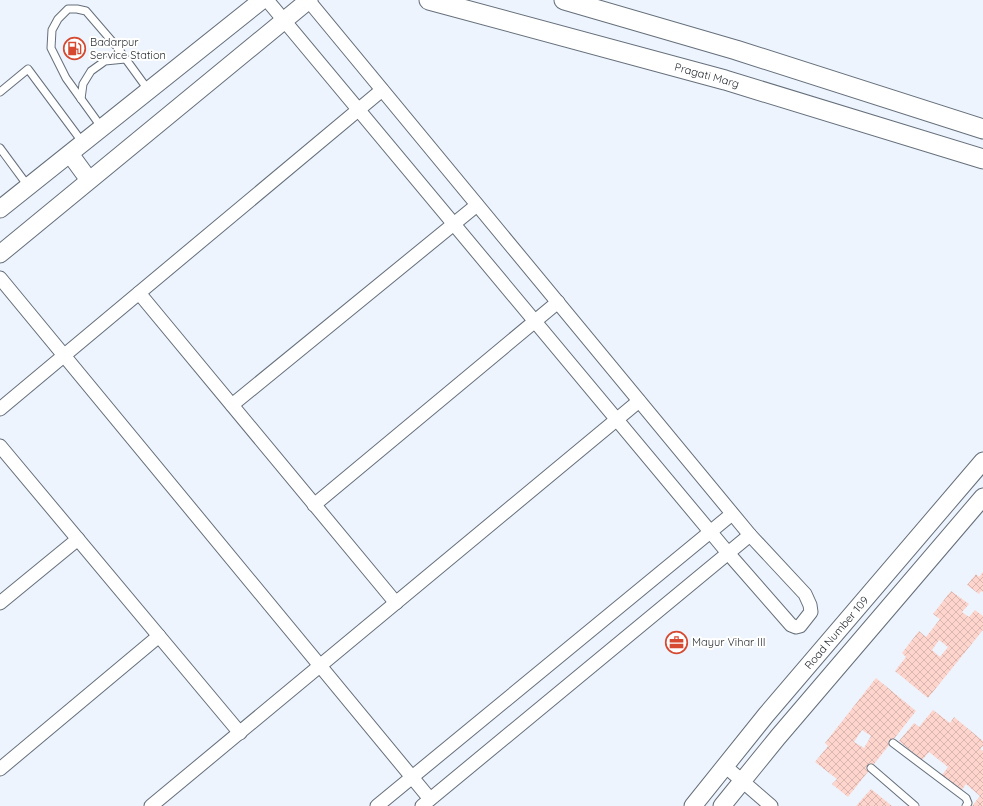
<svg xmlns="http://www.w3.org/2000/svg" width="983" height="806" viewBox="0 0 983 806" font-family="Quicksand,sans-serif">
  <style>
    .building { fill: url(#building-cross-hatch); fill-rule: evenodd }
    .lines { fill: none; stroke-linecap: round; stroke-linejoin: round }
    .service-casing { stroke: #656f7b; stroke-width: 9 }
    .minor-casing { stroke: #656f7b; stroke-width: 15 }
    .tertiary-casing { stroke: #656f7b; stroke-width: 19 }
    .secondary-casing { stroke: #656f7b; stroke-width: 21 }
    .service { stroke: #fff; stroke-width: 7 }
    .minor { stroke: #fff; stroke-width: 13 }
    .tertiary { stroke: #fff; stroke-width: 17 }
    .secondary { stroke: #fff; stroke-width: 19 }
    .labels { text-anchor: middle; stroke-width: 4; stroke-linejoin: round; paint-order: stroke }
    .poi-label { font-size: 11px; fill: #2a2f34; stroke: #fff; text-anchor: start }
    .street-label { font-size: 11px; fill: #2a2f34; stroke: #fff }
  </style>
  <defs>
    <pattern id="building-cross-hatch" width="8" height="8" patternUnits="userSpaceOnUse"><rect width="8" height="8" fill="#fdd5cc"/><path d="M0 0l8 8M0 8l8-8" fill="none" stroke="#d9b7b0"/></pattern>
  </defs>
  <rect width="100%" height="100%" fill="#edf4fd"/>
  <g class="building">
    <polygon points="983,572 983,592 981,591 979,594 967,585 976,574 979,577"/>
    <path d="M951,591l18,13 -7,8 7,5 6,-7 8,6v14l-55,68 -33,-27 11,-14 -4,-4 17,-22 7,6 14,-18 -7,-5zM939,640l9,7 -8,10 -8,-7z"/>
    <path d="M876,678l40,33 -68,86 -16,-13 5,-5 -22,-17 13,-16 -3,-3zM862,730l9,6 -7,12 -10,-6z"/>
    <polygon points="933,710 950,723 954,717 983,741 983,746 980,749 983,751 983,806 972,806 980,796 966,784 961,791 942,775 948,767 929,752 922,760 899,741 914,723 919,727"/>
    <polygon points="871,789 892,806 856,806"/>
  </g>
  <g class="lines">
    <defs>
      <g id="service">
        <polyline points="0,92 28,69 83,143"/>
        <polyline points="81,99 83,84 91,71 105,61 125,59"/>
        <polyline points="102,128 66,78 51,48 52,30 58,19 68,9 77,9 86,11 117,47 149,91"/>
        <polyline points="0,148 28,186"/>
        <polyline points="893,743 966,798 968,803 966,806"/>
        <polyline points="871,768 915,806"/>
      </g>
      <g id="minor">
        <polyline points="267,0 728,553 791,625 796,627 800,626 811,612 810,605 805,594 750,535 308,0"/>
        <polyline points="0,278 430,799"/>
        <polyline points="139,293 396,603"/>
        <polyline points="232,405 477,205"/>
        <polyline points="0,409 382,90"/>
        <polyline points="0,446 240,733"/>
        <polyline points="314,505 558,302"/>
        <polyline points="0,603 78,539"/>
        <polyline points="725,766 771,806"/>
        <polyline points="0,769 159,636"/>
        <polyline points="151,806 639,401"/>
        <polyline points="377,806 732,514"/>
        <polyline points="422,806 750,535"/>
      </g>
      <g id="tertiary">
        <polyline points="70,154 89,180"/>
        <polyline points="0,209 262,0"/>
        <polyline points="0,254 309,0"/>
        <path id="s1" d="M693,806l73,-91 217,-254"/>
        <polyline points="722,806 778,737 983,497"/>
      </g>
      <g id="secondary">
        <path id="s2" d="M429,0l296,80 258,79"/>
        <polyline points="564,0 736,50 983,129"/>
      </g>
    </defs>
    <use href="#service" class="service-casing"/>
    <use href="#minor" class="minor-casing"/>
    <use href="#tertiary" class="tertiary-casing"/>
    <use href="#secondary" class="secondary-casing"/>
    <use href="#service" class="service"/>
    <use href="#minor" class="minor"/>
    <use href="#tertiary" class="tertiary"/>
    <use href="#secondary" class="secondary"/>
  </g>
  <defs>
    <symbol id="fuel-ring" viewBox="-11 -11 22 22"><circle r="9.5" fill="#fff" stroke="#d54a31" stroke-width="1.5"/><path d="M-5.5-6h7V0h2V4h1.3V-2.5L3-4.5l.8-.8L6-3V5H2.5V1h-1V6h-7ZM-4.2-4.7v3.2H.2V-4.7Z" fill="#d54a31"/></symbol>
    <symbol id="office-ring" viewBox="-11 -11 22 22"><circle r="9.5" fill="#fff" stroke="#d54a31" stroke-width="1.5"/><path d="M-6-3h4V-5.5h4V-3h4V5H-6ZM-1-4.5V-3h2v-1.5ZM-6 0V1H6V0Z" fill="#d54a31"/></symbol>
  </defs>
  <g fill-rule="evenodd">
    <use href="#fuel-ring" x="62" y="36" width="25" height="25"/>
    <use href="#office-ring" x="664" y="630" width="25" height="25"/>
  </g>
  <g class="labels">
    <g class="poi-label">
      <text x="90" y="46">Badarpur<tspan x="90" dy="13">Service Station</tspan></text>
      <text x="692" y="646">Mayur Vihar III</text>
    </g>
    <g class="street-label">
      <text dy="4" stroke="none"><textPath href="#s2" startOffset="288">Pragati Marg</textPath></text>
      <text dy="4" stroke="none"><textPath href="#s1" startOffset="225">Road Number 109</textPath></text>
    </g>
  </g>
</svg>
